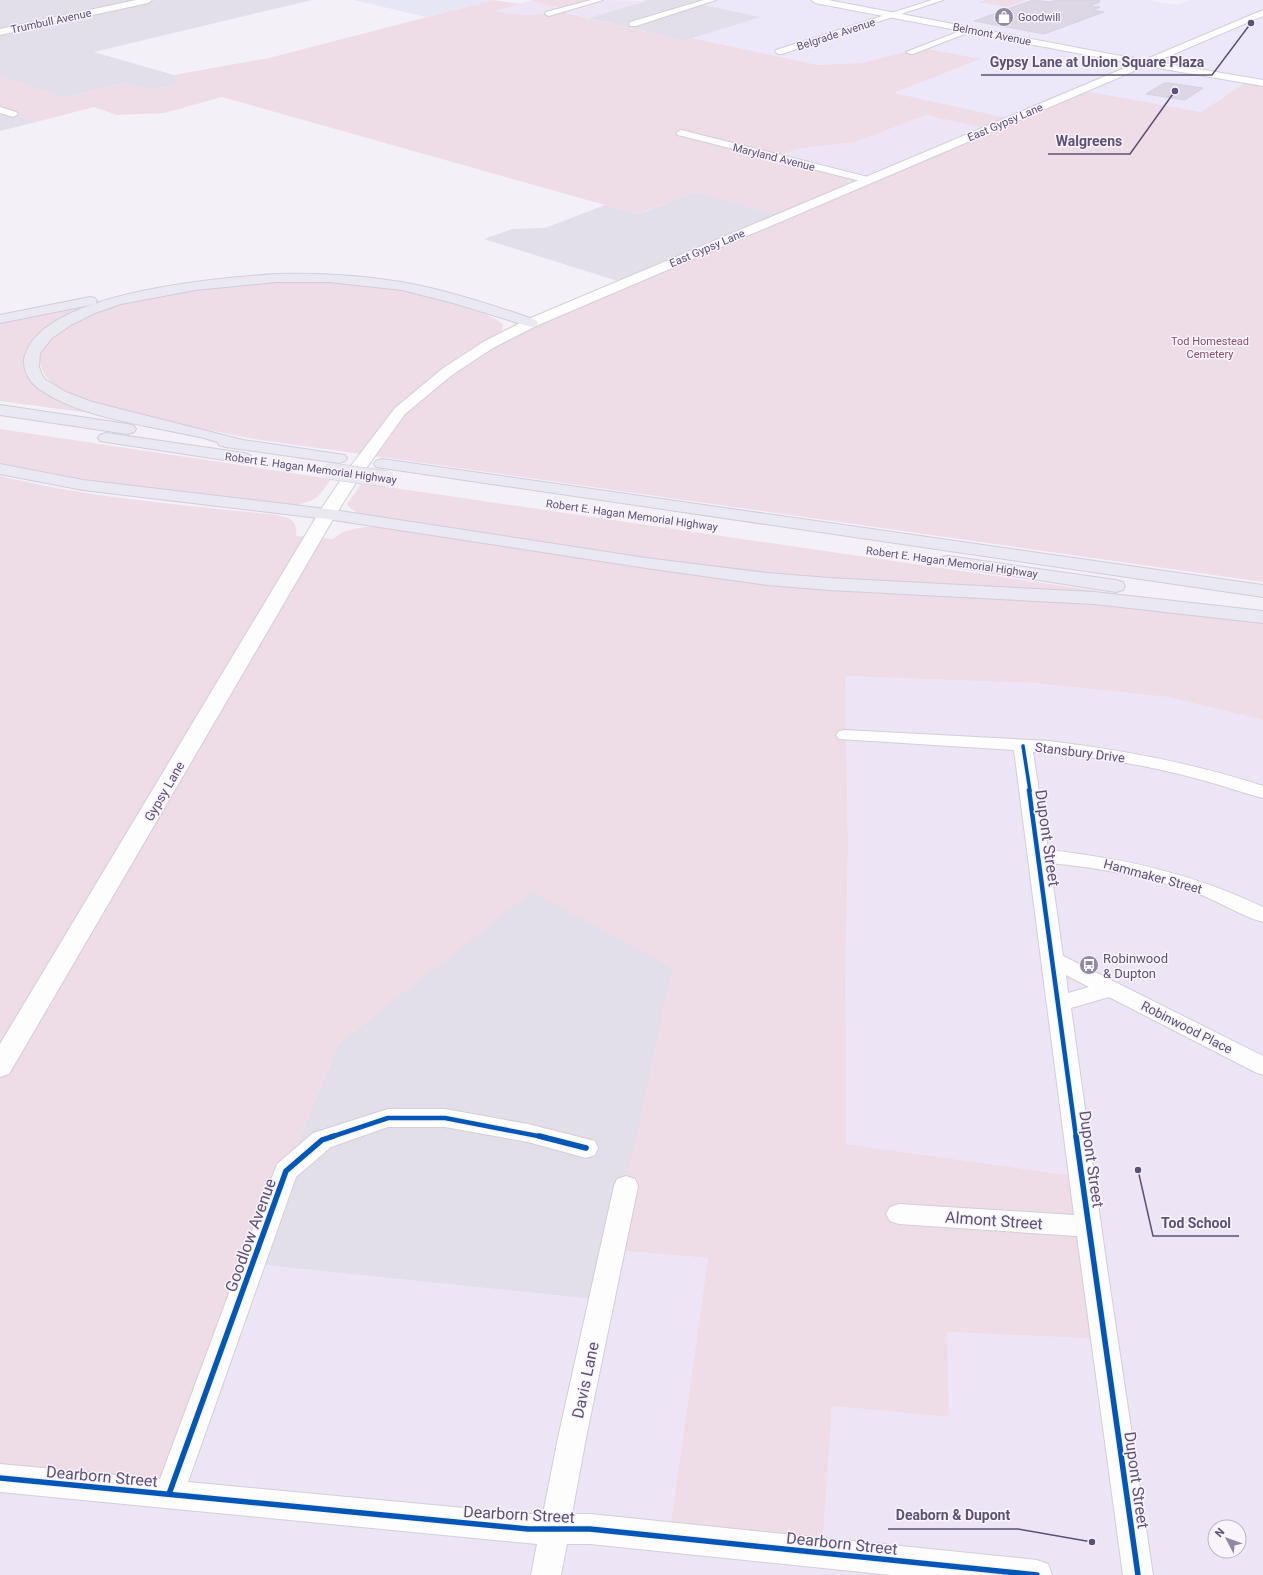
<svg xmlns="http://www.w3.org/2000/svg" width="1263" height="1575" viewBox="0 0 1263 1575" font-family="Roboto,sans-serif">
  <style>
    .residential { fill: #ede5f5; fill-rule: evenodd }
    .commercial { fill: #ede8f9 }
    .industrial { fill: #e3dfea }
    .medical { fill: #e6e6f5 }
    .green { fill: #eedce7; fill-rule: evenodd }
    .building { fill: #ddd7e5; stroke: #d7d2e0 }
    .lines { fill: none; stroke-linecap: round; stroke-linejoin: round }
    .minor-casing { stroke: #d2ced7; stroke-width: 2 }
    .tertiary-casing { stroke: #d2ced7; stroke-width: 2 }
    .secondary-casing { stroke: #d3ceda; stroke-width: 2 }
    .motorway-casing { stroke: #d1ccd9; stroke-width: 2 }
    .minor { fill: #fdfdfe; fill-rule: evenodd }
    .tertiary { fill: #fdfdfe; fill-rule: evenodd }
    .secondary { fill: #fdfdfe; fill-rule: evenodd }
    .motorway { fill: #eae8f1; fill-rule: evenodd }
    .motorway-bridge-casing { stroke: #d1ccd9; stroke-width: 17; stroke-linecap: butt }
    .motorway-bridge { stroke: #eae8f1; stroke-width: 16 }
    .cycleway-far2-casing { stroke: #f9f3fe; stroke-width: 5.5 }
    .cycleway-far1-casing { stroke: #f9f3fe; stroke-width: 7 }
    .cycleway-casing { stroke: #f9f3fe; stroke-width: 8 }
    .cycleway-far2 { stroke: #0057b8; stroke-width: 3.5 }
    .cycleway-far1 { stroke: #0057b8; stroke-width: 4.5 }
    .cycleway { stroke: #0057b8; stroke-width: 5.5 }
    .labels { text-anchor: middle; stroke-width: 3; stroke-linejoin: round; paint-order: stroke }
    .far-poi-label { font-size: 11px; fill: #5b5075; stroke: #f9f3fe; text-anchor: start }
    .far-street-label { font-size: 11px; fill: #5b5075; stroke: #f9f3fe }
    .far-park-label { font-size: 11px; fill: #864f62; stroke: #f9f3fe }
    .street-label { font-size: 13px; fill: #5b5075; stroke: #f9f3fe }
    .poi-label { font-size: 13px; fill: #5b5075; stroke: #f9f3fe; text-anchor: start }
    .near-street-label { font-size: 16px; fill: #5b5075; stroke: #f9f3fe }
    .leader { fill: none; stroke: #5b5075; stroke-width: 1.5 }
    .callout-dot { fill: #5b5075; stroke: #f9f3fe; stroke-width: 1.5 }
    .callout-label { font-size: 14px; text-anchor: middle; font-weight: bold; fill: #5b5075; stroke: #f9f3fe; stroke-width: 3; stroke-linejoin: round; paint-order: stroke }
  </style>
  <rect width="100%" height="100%" fill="#f4f0f8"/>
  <g class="residential">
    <polygon points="599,0 648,1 588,18 558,11 549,14 518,16 494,11 530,1 565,9"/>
    <polygon points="926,115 989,129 868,180 774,157 796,149 856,142"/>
    <path d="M845,676l188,7 135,14 95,23v855h-1263v-97l253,-214 348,36 11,-50 96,8 -39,279 153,16 10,-147 117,11 -3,-85 158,7 -22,-162 -236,-33v-115l-1,-40 3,-144zM1215,1527h24v24h-24z"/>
  </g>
  <polygon class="commercial" points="712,0 985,0 980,1 1007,7 1027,0 1147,0 1177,5 1190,0 1263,0 1263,83 1248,81 1201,112 1080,90 1012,119 893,93 980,60 910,52 861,63 818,65 692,38 760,17 697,4"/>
  <g class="industrial">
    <polygon points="0,0 312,0 94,52 174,75 178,85 149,90 124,83 64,98 0,76"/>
    <polygon points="642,0 712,0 698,4 761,17 683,41 588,18 647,1"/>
    <polygon points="0,110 13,114 36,122 0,131"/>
    <polygon points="695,192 783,216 624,283 484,239 512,229 545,228 605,205 638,214"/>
    <polygon points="532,891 673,968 602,1300 253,1264 286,1171 338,1044"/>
  </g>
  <polygon class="medical" points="354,0 493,0 426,17"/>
  <g class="green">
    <path d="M493,0l27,4 -25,7c23,5 39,6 63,0l125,30 9,-3 126,27 43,-2 61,-15 59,11 -87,34 118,26 68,-29 121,22 47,-31 15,2v499l-1009,-143c-45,-9 -89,-17 -133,-29 -20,-5 -41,-10 -59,-21 -13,-7 -25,-18 -21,-34 3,-14 16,-22 27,-29 6,-3 13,-7 19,-11 8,-3 17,-5 25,-8 52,-17 111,-24 166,-26 61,-2 124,5 182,25 11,4 36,10 43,19l-2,7 -9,7 290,-123 -87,-24 -58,22 -415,-117 -58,16 -47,2 -23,-8 -58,15 -36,-12v-34l64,22 60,-15 25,7 29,-5 -4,-10 95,-17zM926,115l62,14 -120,51 -93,-23 21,-8 60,-7z"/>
    <polygon points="535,0 599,0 565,9 530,1"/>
    <polygon points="985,0 1027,0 1007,7 979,2"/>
    <polygon points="106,300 108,301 38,337 26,353 26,373 104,415 0,401 0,322"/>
    <path d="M0,429l325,49 5,-7 51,15 730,107v2l-231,-12 -172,-15 -347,-53 -10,-6 -4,-5 15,-21 -31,-4c-13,18 -13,21 -35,26l-160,-18 10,-5 -10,5 -48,-7 -88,-17z"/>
    <path d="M0,476c89,22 185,29 277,39 13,3 21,5 19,21l37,3 10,-7 11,-3 11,-2h14l264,41 130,17 99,8 155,7 125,9 111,15v96l-95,-23 -135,-14 -188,-7 3,169 -3,144 1,40v115l236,33 22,162 -157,-7 2,85 -117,-11 -10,147 -153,-16 39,-279 -96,-8 61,-282 -141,-76 -194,152 -52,127 -117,323 -169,-16z"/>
  </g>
  <g class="building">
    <polygon points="1033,0 1050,2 1056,0 1099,0 1100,2 1089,6 1100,7 1093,10 1104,12 1044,34 974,21"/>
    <polygon points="1164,83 1170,83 1203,88 1185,100 1146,94"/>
  </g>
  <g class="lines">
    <defs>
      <g id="minor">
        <polygon points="591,0 603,0 549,16 545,14 546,12"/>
        <polygon points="704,0 716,0 636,26 630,26 629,24 630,22"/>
        <polygon points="932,0 943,0 782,54 779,54 775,52 776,50"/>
        <polygon points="968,28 974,28 975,30 913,54 910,54 906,52"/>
        <polygon points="0,107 16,112 18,114 13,117 0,113"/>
        <polygon points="681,130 872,178 873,180 868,183 678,135 676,133"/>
        <path d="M845,730l204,11c73,9 144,22 214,45v12c-21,-5 -41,-13 -61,-18 -55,-15 -112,-25 -169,-28l15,98c75,8 146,24 215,57v15c-22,-6 -43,-20 -64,-28 -48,-17 -98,-26 -149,-31l13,93 200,100v19l-8,-3 -146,-75 -38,11 35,253 47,314h-30l-46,-339 -178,-12 -9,-3 -4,-7 4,-7 9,-3 175,11 -60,-465 -175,-11 -3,-4 3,-4zM1066,975l23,12 -21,6z"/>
        <polygon points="388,1109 445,1109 528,1124 595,1141 598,1148 595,1155 586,1158 528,1142 445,1127 388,1127 331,1147 296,1177 188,1482 528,1514 543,1514 558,1438 614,1186 617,1179 626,1176 635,1179 638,1186 586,1438 572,1514 590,1514 1037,1560 1048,1564 1052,1575 891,1575 590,1544 567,1544 561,1575 531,1575 537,1544 0,1492 0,1464 160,1479 277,1164 313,1133"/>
      </g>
      <g id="tertiary">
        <polygon points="136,0 152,0 148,3 0,35 0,29"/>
        <polygon points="1263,10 1263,16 1148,65 1142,65 1140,63 1142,61"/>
      </g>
      <polygon id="secondary" points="811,0 828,0 1110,54 1263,80 1263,86 1146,66 536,326 493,348 452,375 405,414 357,481 336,514 9,1074 0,1077 0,1044 318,514 344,475 395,408 442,369 483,342 526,320 1134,64 815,3"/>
      <g id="motorway">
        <path d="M276,274c42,-1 83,1 125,8 46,8 91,23 135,38l2,3 -2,3 -5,1 -78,-24 -51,-13 -73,-8h-53l-81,8 -74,14 -26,9 -24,12 -19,13 -12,15 -1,14 3,8 4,5 20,12 26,10 151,38 102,15 2,3 -2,3 -6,2 -114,-16 -6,-2 -2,-3 -13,-4c-51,-12 -122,-19 -165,-49 -10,-7 -18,-21 -14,-34 21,-64 194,-77 251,-81z"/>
        <polygon points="90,297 95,298 97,301 95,304 0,323 0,315"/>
        <polygon points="0,405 128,424 134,426 136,429 134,432 128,434 0,415"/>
        <polygon points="106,433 244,453 250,455 252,458 250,461 244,463 100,441 98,438 100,435"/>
        <polygon points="382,459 1263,585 1263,597 376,467 374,464 376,461"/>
        <polygon points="0,464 83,480 327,509 646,558 767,573 829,578 1094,592 1263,611 1263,623 1094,604 829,590 767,585 646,568 327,519 83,490 0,474"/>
        <polygon points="948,556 1116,580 1123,582 1125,586 1123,590 1116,592 942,565 939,561 942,557"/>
      </g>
    </defs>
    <use href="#minor" class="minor-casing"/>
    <use href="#tertiary" class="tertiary-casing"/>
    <use href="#secondary" class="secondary-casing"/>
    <use href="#motorway" class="motorway-casing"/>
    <use href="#minor" class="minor"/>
    <use href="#tertiary" class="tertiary"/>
    <use href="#secondary" class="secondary"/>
    <use href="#motorway" class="motorway"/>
    <defs>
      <polyline id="motorway-bridge" points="330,471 387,479"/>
    </defs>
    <use href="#motorway-bridge" class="motorway-bridge-casing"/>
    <use href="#motorway-bridge" class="motorway-bridge"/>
    <defs>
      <polyline id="cycleway-far2" points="1023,746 1030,791"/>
      <g id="cycleway-far1">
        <polyline points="1029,790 1076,1137"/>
        <polyline points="331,1137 388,1118 445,1118 543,1137"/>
      </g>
      <g id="cycleway">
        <polyline points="539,1136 586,1148"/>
        <polyline points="1076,1136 1138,1575"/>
        <polyline points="0,1478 528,1529 590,1529 1037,1575"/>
        <polyline points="169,1494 286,1171 322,1140 334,1136"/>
      </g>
    </defs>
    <use href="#cycleway-far2" class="cycleway-far2-casing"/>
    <use href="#cycleway-far1" class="cycleway-far1-casing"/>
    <use href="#cycleway" class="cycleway-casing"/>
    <use href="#cycleway-far2" class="cycleway-far2"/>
    <use href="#cycleway-far1" class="cycleway-far1"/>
    <use href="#cycleway" class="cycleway"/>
  </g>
  <defs>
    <symbol id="shop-disc" viewBox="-11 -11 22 22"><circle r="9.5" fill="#9188a3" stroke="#f9f3fe"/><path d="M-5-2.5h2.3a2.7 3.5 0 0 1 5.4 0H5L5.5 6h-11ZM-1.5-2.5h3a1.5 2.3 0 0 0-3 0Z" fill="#fff"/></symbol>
    <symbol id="bus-disc" viewBox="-11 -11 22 22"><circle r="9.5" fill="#9188a3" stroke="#f9f3fe"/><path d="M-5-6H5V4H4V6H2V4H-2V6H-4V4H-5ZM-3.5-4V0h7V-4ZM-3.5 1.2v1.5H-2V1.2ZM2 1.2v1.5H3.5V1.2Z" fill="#fff"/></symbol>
  </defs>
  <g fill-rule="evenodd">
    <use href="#shop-disc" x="993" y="6" width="22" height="22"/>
    <use href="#bus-disc" x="1078" y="954" width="22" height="22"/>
  </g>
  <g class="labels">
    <g class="far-poi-label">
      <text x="1018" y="21">Goodwill</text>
    </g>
    <g class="far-street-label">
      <text transform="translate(51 21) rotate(-12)" y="4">Trumbull Avenue</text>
      <text transform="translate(836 34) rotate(-18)" y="4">Belgrade Avenue</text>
      <text transform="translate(992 34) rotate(11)" y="4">Belmont Avenue</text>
      <text transform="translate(1005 122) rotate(-23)" y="4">East Gypsy Lane</text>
      <text transform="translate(774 157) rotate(14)" y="4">Maryland Avenue</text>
      <text transform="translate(707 248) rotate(-23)" y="4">East Gypsy Lane</text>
      <text transform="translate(311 468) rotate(8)" y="4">Robert E. Hagan Memorial Highway</text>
      <text transform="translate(632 515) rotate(8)" y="4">Robert E. Hagan Memorial Highway</text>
      <text transform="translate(952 562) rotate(8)" y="4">Robert E. Hagan Memorial Highway</text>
    </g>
    <g class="far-park-label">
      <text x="1210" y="345">Tod Homestead<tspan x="1210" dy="13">Cemetery</tspan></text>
    </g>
    <g class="street-label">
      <text transform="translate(1080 752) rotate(7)" y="5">Stansbury Drive</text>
      <text transform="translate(164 791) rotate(-60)" y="5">Gypsy Lane</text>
      <text transform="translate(1153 876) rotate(15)" y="5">Hammaker Street</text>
      <text transform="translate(1187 1027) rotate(27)" y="5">Robinwood Place</text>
    </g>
    <g class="poi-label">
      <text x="1103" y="963">Robinwood<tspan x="1103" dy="15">&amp; Dupton</tspan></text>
    </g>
    <g class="near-street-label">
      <text transform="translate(1048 838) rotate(82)" y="6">Dupont Street</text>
      <text transform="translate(1092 1159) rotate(82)" y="6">Dupont Street</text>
      <text transform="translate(994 1220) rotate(4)" y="6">Almont Street</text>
      <text transform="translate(250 1235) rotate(-70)" y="6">Goodlow Avenue</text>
      <text transform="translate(585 1380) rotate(-78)" y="6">Davis Lane</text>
      <text transform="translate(102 1476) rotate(5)" y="6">Dearborn Street</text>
      <text transform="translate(1137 1480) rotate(82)" y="6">Dupont Street</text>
      <text transform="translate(519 1514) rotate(3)" y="6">Dearborn Street</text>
      <text transform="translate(842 1543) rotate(6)" y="6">Dearborn Street</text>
    </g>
  </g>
  <path class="leader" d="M1251 23L1212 75H981M1175 91L1130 154H1048M1138 1170L1153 1236H1239M1092 1542L1018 1529H888"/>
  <g class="callout-dot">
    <circle cx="1251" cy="23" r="4"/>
    <circle cx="1175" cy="91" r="4"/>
    <circle cx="1138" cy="1170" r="4"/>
    <circle cx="1092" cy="1542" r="4"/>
  </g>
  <g class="callout-label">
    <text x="1097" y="67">Gypsy Lane at Union Square Plaza</text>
    <text x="1089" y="146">Walgreens</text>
    <text x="1196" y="1228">Tod School</text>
    <text x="953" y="1520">Deaborn &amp; Dupont</text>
  </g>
  <g transform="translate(1227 1539) rotate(311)"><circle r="19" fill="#f9f3fe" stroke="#bab2c7"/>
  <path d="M0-3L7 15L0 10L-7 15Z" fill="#9188a3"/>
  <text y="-6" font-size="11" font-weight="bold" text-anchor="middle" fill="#5b5075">N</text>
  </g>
</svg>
